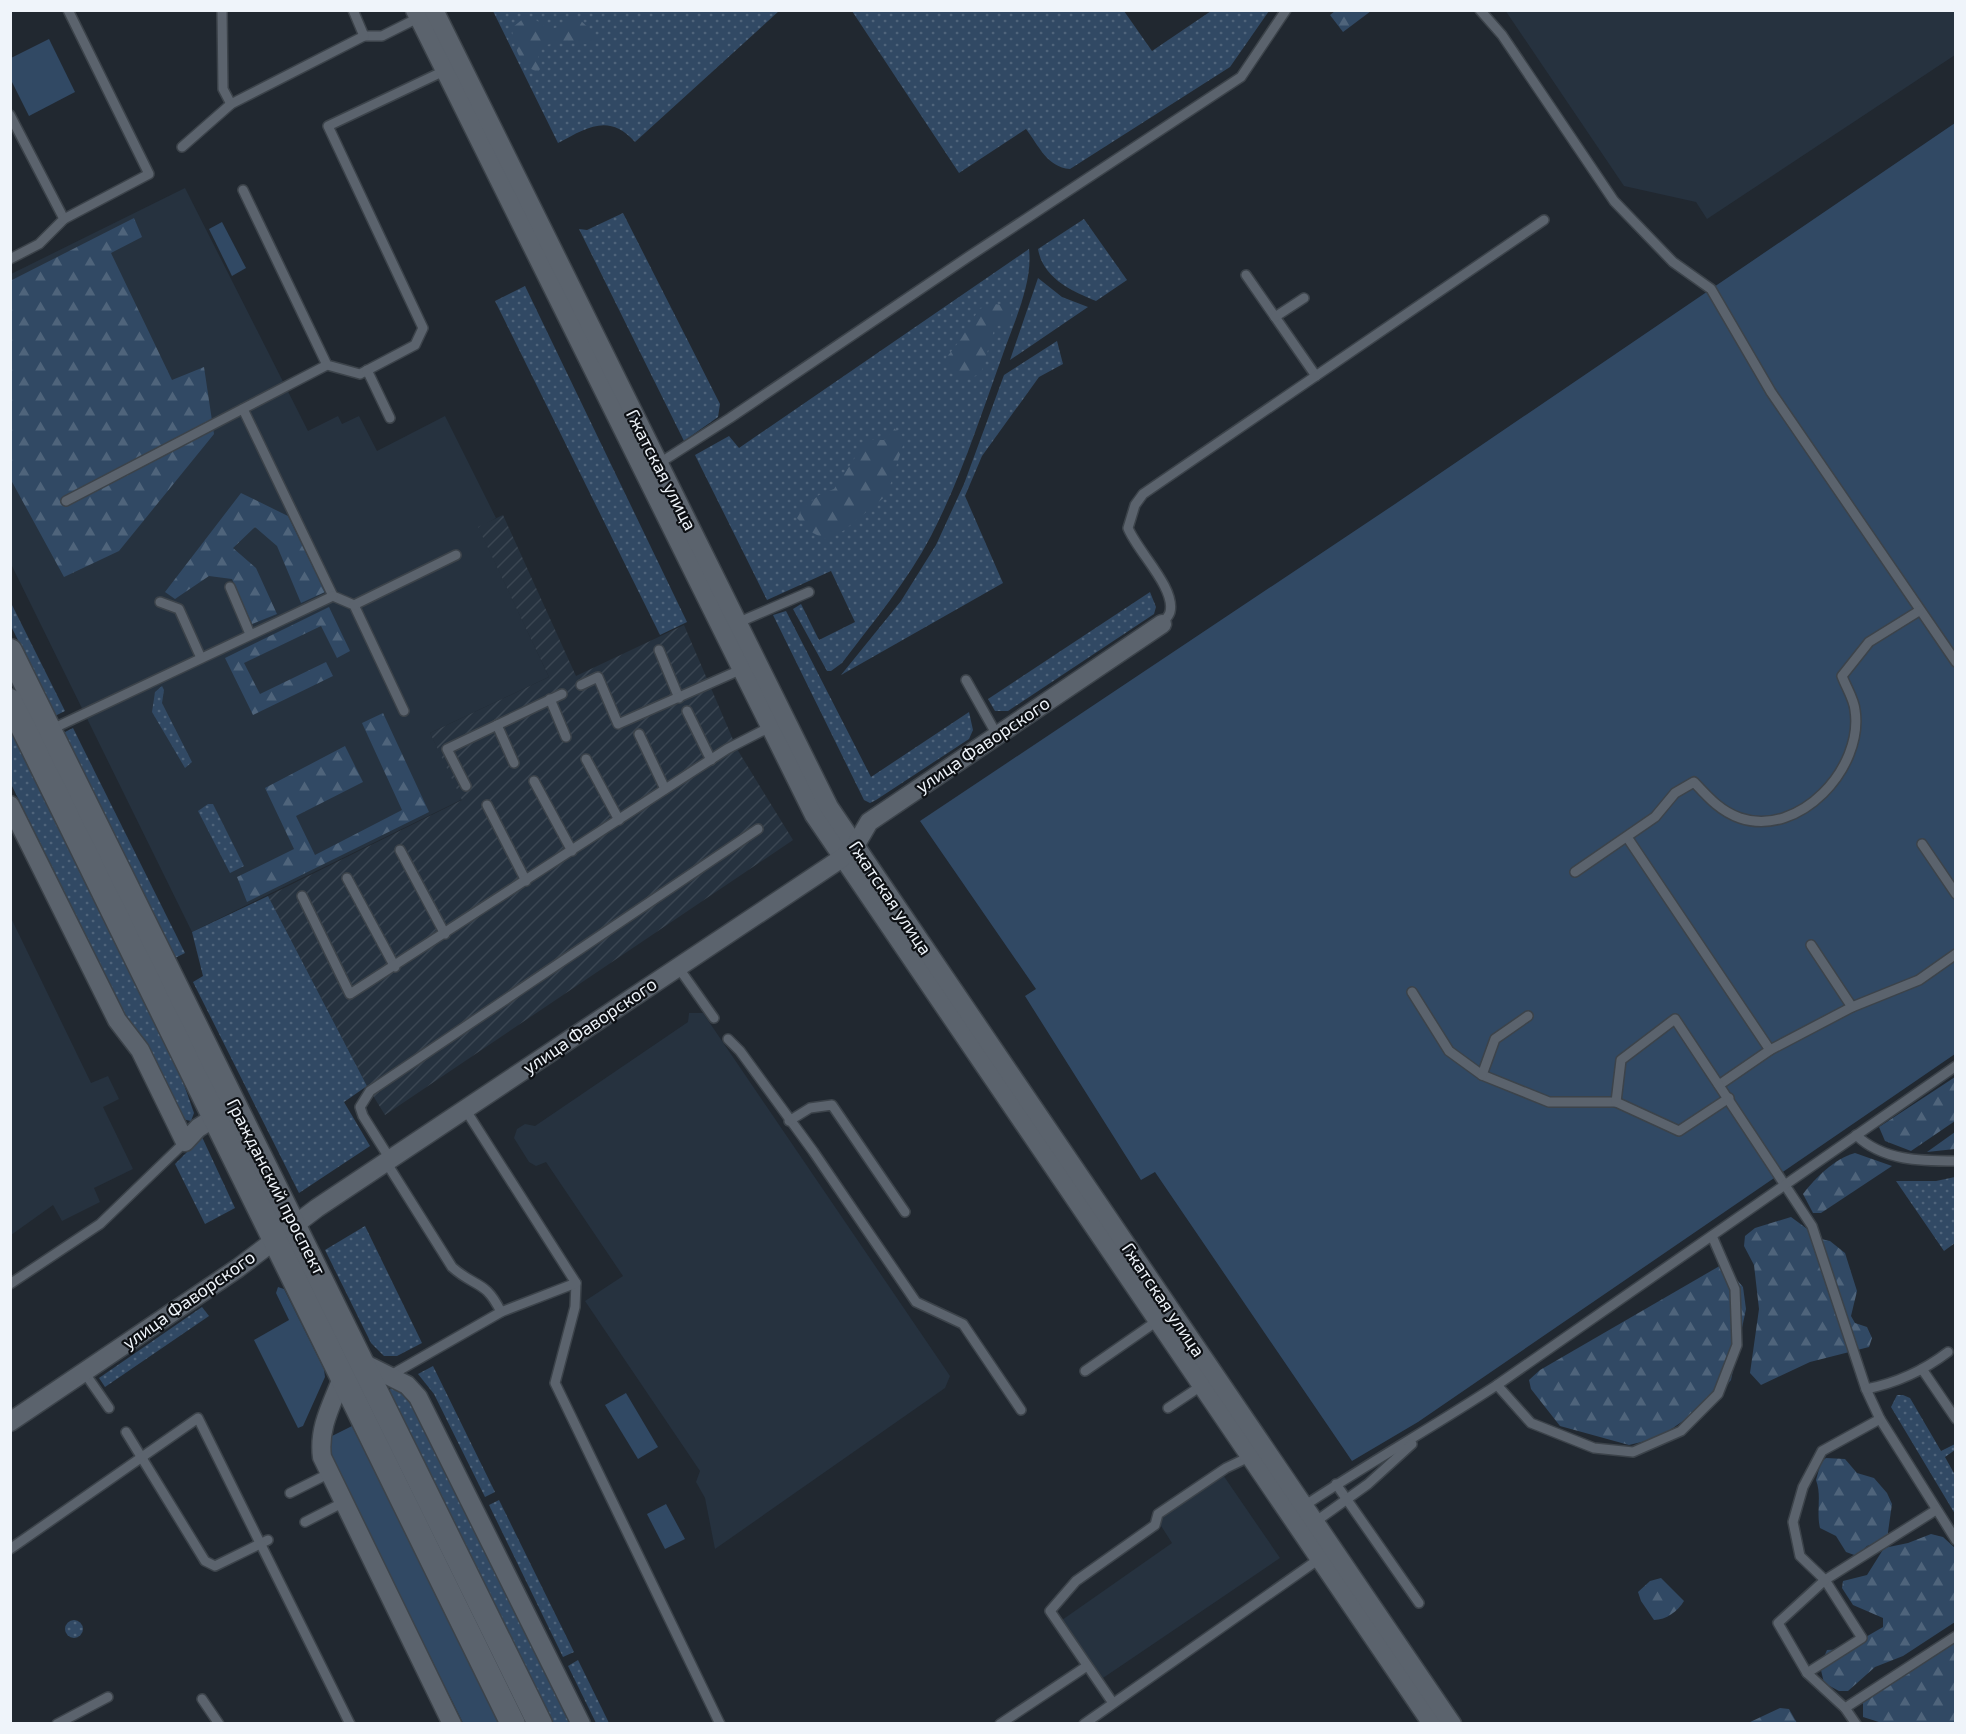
<svg xmlns="http://www.w3.org/2000/svg" width="1966" height="1734" viewBox="0 0 1966 1734" font-family="'Exo 2',sans-serif">
  <style>
    .built { fill: #26323f }
    .industrial { fill: url(#industrial-furrows) }
    .grass { fill: url(#grass-dots) }
    .forest { fill: url(#forest-firs) }
    .park { fill: #314964 }
    .lines { fill: none; stroke-linecap: round; stroke-linejoin: round }
    .service-casing { stroke: #3c434a; stroke-width: 12 }
    .minor-casing { stroke: #3c434a; stroke-width: 21 }
    .secondary-casing { stroke: #3c434a; stroke-width: 27 }
    .service { stroke: #5b636d; stroke-width: 9 }
    .minor { stroke: #5b636d; stroke-width: 18 }
    .secondary { stroke: #5b636d; stroke-width: 24 }
    .labels { text-anchor: middle; stroke-width: 4.5; stroke-linejoin: round; paint-order: stroke }
    .street-label { font-size: 18px; fill: #eff4fa; stroke: #0d1014 }
  </style>
  <defs>
    <pattern id="industrial-furrows" width="10" height="10" patternUnits="userSpaceOnUse" patternTransform="scale(1.5)"><rect width="10" height="10" fill="#26323f"/><path d="M-1 1l2-2M0 10L10 0M9 11l2-2" fill="none" stroke="#3b4652"/></pattern>
    <pattern id="grass-dots" width="8" height="8" patternUnits="userSpaceOnUse" patternTransform="scale(1.5)"><rect width="8" height="8" fill="#314964"/><path d="M2 2h.1M6 6h.1" fill="none" stroke="#4f647b" stroke-width="1.8" stroke-linecap="round"/></pattern>
    <pattern id="forest-firs" width="22" height="20" patternUnits="userSpaceOnUse" patternTransform="scale(1.5)"><rect width="22" height="20" fill="#314964"/><path d="M5 1l3.5 6h-7zM16 11l3.5 6h-7z" fill="#4f647b"/></pattern>
  </defs>
  <rect width="100%" height="100%" fill="#212830"/>
  <g class="built">
    <polygon points="1505,10 1955,11 1955,55 1707,219 1696,202 1624,186"/>
    <polygon points="185,188 308,431 338,416 342,424 359,416 377,451 445,416 496,518 479,528 549,677 430,733 463,799 192,932 11,564 11,274"/>
    <polygon points="11,918 91,1083 108,1076 119,1099 103,1107 133,1169 94,1188 100,1202 62,1221 53,1205 11,1235"/>
    <polygon points="689,1013 703,1013 950,1376 945,1388 715,1549 705,1498 696,1482 700,1471 585,1301 623,1276 546,1162 536,1166 529,1162 514,1138 517,1129 525,1124 535,1126 688,1022"/>
    <polygon points="1221,1472 1280,1558 1103,1678 1062,1620 1172,1543 1156,1518"/>
  </g>
  <polygon class="industrial" points="503,515 576,676 684,625 737,749 793,840 385,1115 367,1086 268,896 462,800 430,733 549,677 478,527"/>
  <g class="grass">
    <path d="M493,11h286l-144,131c-26,-29 -47,-15 -77,1z"/>
    <path d="M852,11h272l28,40 59,-40h58l-39,56 -160,102c-23,-2 -31,-23 -44,-40l-67,44z"/>
    <polygon points="623,213 720,404 718,417 684,441 579,229 587,230"/>
    <path d="M1084,219l43,61 -31,21c-25,-10 -53,-23 -58,-52z"/>
    <path d="M1029,249c4,34 -15,73 -26,105 -22,61 -42,124 -72,182 -24,46 -58,86 -89,127l-11,8h-4l-34,-62 8,-5 18,36 36,-18 -24,-51 -64,29 -72,-145 34,-19 10,12z"/>
    <polygon points="1038,278 1062,297 1088,307 1010,360"/>
    <polygon points="525,286 687,622 660,635 495,301"/>
    <polygon points="1057,341 1063,364 1039,377 982,456 965,496 1003,583 841,675 901,601 936,545 964,484 1004,375"/>
    <polygon points="1150,592 1156,607 1154,614 1008,711 995,711 988,699"/>
    <polygon points="10,601 65,711 55,716 11,626"/>
    <polygon points="786,611 871,777 969,712 973,730 969,739 876,800 870,803 864,800 773,615"/>
    <polygon points="162,686 164,690 162,703 192,762 185,768 152,712 155,692"/>
    <polygon points="10,723 174,1056 194,1113 191,1121 182,1119 144,1041 124,1014 11,784"/>
    <polygon points="73,728 185,953 175,958 63,733"/>
    <polygon points="208,804 213,804 244,866 230,873 198,811"/>
    <polygon points="268,896 367,1086 344,1102 370,1146 299,1193 193,982 203,976 192,932"/>
    <polygon points="202,1137 235,1208 205,1224 175,1164"/>
    <polygon points="1955,1177 1955,1243 1944,1251 1896,1181 1936,1181"/>
    <polygon points="365,1226 422,1343 397,1356 384,1356 371,1343 325,1250"/>
    <polygon points="202,1307 209,1316 105,1387 99,1378"/>
    <polygon points="433,1366 495,1492 485,1497 434,1394 418,1374"/>
    <polygon points="391,1388 397,1389 411,1401 570,1723 549,1723 388,1392"/>
    <polygon points="1897,1395 1903,1395 1910,1398 1941,1451 1955,1444 1955,1450 1945,1457 1955,1475 1955,1514 1891,1407"/>
    <polygon points="499,1500 574,1652 563,1657 489,1505"/>
    <circle cx="74" cy="1629" r="9"/>
    <polygon points="578,1660 609,1723 596,1723 568,1666"/>
  </g>
  <g class="forest">
    <polygon points="1335,11 1335,10 1371,11 1343,32 1330,15"/>
    <path d="M567,17l11,1 17,16 1,8 -11,2 -15,-3 -31,5 -1,11 4,9 -4,6c-18,-5 -25,-27 -26,-44l12,-10 12,2 13,9 16,-3z"/>
    <polygon points="134,218 142,237 111,253 172,380 204,367 214,434 119,551 64,577 11,480 10,281"/>
    <polygon points="994,304 1012,306 1011,321 995,327 981,373 964,381 948,371 946,358 961,339 979,309"/>
    <polygon points="894,428 905,439 887,495 843,531 825,539 809,531 797,518 803,508 819,495 834,489 856,456 870,440 885,440"/>
    <polygon points="241,493 288,516 325,592 301,603 277,546 255,527 233,548 256,568 277,614 252,624 232,579 209,576 175,599 165,592"/>
    <polygon points="329,607 350,651 337,658 321,626 244,663 260,694 326,662 333,676 253,715 225,658"/>
    <polygon points="383,713 429,812 247,902 237,877 294,849 265,788 345,746 363,782 296,816 315,855 402,810 362,723"/>
    <polygon points="1955,1077 1955,1121 1911,1151 1885,1141 1879,1127"/>
    <polygon points="1955,1132 1955,1149 1927,1152"/>
    <path d="M1855,1153l37,13 -71,47h-8l-10,-19c13,-17 31,-35 52,-41z"/>
    <polygon points="1791,1217 1821,1239 1830,1241 1845,1253 1857,1291 1851,1316 1855,1323 1867,1327 1872,1338 1869,1347 1810,1362 1761,1385 1750,1373 1759,1309 1754,1265 1744,1246 1745,1236 1755,1228"/>
    <polygon points="1723,1264 1743,1287 1746,1309 1731,1380 1717,1398 1658,1438 1629,1445 1560,1426 1531,1389 1529,1380 1540,1370"/>
    <path d="M1826,1458l19,1 12,14 17,5 13,15 5,11 -5,35 -20,7 -10,10 -11,-4 -10,-16 -16,-8c-4,-17 2,-32 -4,-48l5,-18z"/>
    <polygon points="1931,1534 1943,1537 1955,1548 1955,1622 1903,1656 1875,1667 1848,1691 1839,1691 1824,1683 1820,1666 1827,1650 1845,1649 1883,1627 1883,1618 1853,1605 1842,1588 1843,1581 1867,1575 1884,1548 1908,1543"/>
    <path d="M1661,1578l23,23c-6,10 -18,19 -30,19l-13,-19 -3,-9 12,-11z"/>
    <polygon points="1955,1642 1955,1723 1882,1723 1863,1717 1863,1700 1876,1687"/>
    <polygon points="1780,1708 1789,1709 1797,1723 1748,1723"/>
  </g>
  <g class="park">
    <polygon points="49,39 75,92 29,116 11,80 11,58"/>
    <polygon points="1955,123 1955,1054 1418,1422 1352,1461 1155,1172 1141,1180 1025,996 1036,989 920,821 1395,504"/>
    <polygon points="222,222 246,268 232,276 209,229"/>
    <polygon points="278,1287 284,1289 324,1369 325,1377 303,1426 298,1428 254,1340 289,1320 276,1293"/>
    <polygon points="626,1393 658,1447 638,1459 605,1405"/>
    <polygon points="352,1426 386,1494 395,1506 503,1723 463,1723 333,1460 329,1449 330,1437"/>
    <polygon points="666,1504 685,1539 665,1549 647,1514"/>
  </g>
  <g class="lines">
    <defs>
      <g id="service">
        <polyline points="222,10 223,89 231,104"/>
        <polyline points="1480,10 1502,35 1614,201 1673,262 1711,289 1771,392 1956,662"/>
        <polyline points="364,36 382,36 418,18"/>
        <polyline points="10,115 64,219 39,244 10,259"/>
        <polyline points="182,147 231,104 364,36 353,10"/>
        <polyline points="243,190 327,365 360,374 415,345 423,328 328,126 444,71"/>
        <polyline points="64,219 149,174 68,10"/>
        <polyline points="1246,275 1316,376"/>
        <polyline points="1275,317 1304,298"/>
        <polyline points="367,370 390,418"/>
        <polyline points="243,409 333,596 354,605 404,711"/>
        <polyline points="658,464 730,418 968,257 1241,77 1286,10"/>
        <polyline points="66,501 327,365"/>
        <polyline points="230,587 250,634"/>
        <polyline points="160,602 179,609 201,658"/>
        <polyline points="354,605 456,555"/>
        <polyline points="737,623 809,592"/>
        <path d="M1162,624c2,-3 7,-8 8,-12 6,-24 -33,-61 -42,-84l7,-23 8,-11 401,-274"/>
        <polyline points="659,650 679,698"/>
        <polyline points="966,680 997,735"/>
        <polyline points="581,685 598,677 618,724 740,670"/>
        <polyline points="550,699 566,737"/>
        <polyline points="687,711 711,760"/>
        <polyline points="497,725 514,763"/>
        <polyline points="50,730 333,596"/>
        <polyline points="639,734 665,789"/>
        <polyline points="586,759 619,820"/>
        <polyline points="534,781 572,851"/>
        <polyline points="466,786 447,749 562,694"/>
        <polyline points="487,805 526,881"/>
        <polyline points="1627,837 1770,1050"/>
        <polyline points="1922,844 1956,894"/>
        <polyline points="400,850 445,934"/>
        <path d="M1575,872l80,-55 20,-24 19,-11c14,15 26,29 46,36 59,20 124,-50 115,-108 -1,-11 -9,-23 -13,-34l27,-34 50,-31"/>
        <polyline points="347,878 395,967"/>
        <polyline points="302,896 350,994 727,749 770,727"/>
        <polyline points="1811,945 1852,1007"/>
        <polyline points="678,967 714,1018"/>
        <polyline points="1412,992 1449,1051 1482,1075 1549,1102 1616,1102 1679,1131 1729,1098"/>
        <polyline points="728,1039 740,1051 813,1151 916,1302 963,1324 1021,1410"/>
        <polyline points="1482,1075 1495,1039 1528,1016"/>
        <polyline points="1719,1085 1770,1050 1852,1007 1919,980 1956,954"/>
        <polyline points="1616,1102 1621,1060 1675,1019 1812,1226 1866,1389 1880,1419 1956,1540"/>
        <polyline points="789,1121 810,1108 832,1105 905,1212"/>
        <path d="M1856,1135c27,26 65,26 100,26"/>
        <polyline points="390,1159 363,1116 360,1107 370,1091 758,829"/>
        <path d="M386,1162l66,105c23,21 33,12 49,45"/>
        <polyline points="576,1283 575,1307 555,1383 720,1724"/>
        <polyline points="10,1284 100,1224 185,1142"/>
        <polyline points="1922,1369 1956,1419"/>
        <polyline points="1085,1371 1157,1321"/>
        <polyline points="84,1372 109,1408"/>
        <polyline points="391,1375 501,1312 576,1283 465,1109"/>
        <polyline points="1497,1385 1531,1423 1594,1448 1633,1452 1681,1431 1718,1394 1737,1345 1735,1289 1712,1236"/>
        <path d="M1866,1389c31,-6 57,-18 82,-37"/>
        <polyline points="1168,1408 1201,1386"/>
        <polyline points="126,1432 205,1561 215,1566 268,1540"/>
        <polyline points="1336,1484 1419,1603"/>
        <polyline points="290,1493 330,1473"/>
        <path d="M1304,1506c63,-42 129,-79 193,-121l459,-319"/>
        <polyline points="305,1522 344,1502"/>
        <polyline points="1315,1522 1368,1484 1412,1444"/>
        <polyline points="10,1549 198,1418 350,1724"/>
        <polyline points="1807,1673 1862,1638 1825,1580 1936,1510"/>
        <polyline points="202,1699 219,1724"/>
        <polyline points="1113,1703 1050,1611 1076,1581 1155,1525 1158,1514 1226,1468 1249,1457"/>
        <polyline points="1845,1708 1956,1636"/>
        <polyline points="57,1724 108,1697"/>
        <polyline points="1000,1724 1087,1666"/>
        <polyline points="1084,1724 1319,1559"/>
        <polyline points="1856,1724 1845,1708 1807,1673 1778,1623 1825,1580 1800,1556 1793,1522 1803,1487 1822,1451 1880,1419"/>
      </g>
      <g id="minor">
        <polyline points="415,10 814,815 1432,1724"/>
        <polyline points="434,10 829,807 1452,1724"/>
        <polyline points="10,805 117,1020 140,1050 185,1142 198,1128 214,1118"/>
        <polyline points="363,1363 407,1385 418,1397 581,1724"/>
        <path d="M342,1378c-10,26 -24,50 -20,79l130,267"/>
        <polyline points="10,1422 238,1268 317,1208 842,858 855,846 869,822 1162,624"/>
      </g>
      <g id="secondary">
        <polyline points="10,651 540,1724"/>
        <polyline points="10,701 513,1724"/>
      </g>
    </defs>
    <use href="#service" class="service-casing"/>
    <use href="#minor" class="minor-casing"/>
    <use href="#secondary" class="secondary-casing"/>
    <use href="#service" class="service"/>
    <use href="#minor" class="minor"/>
    <use href="#secondary" class="secondary"/>
  </g>
  <g class="labels">
    <g class="street-label">
      <text transform="translate(661 470) rotate(63)" y="6">Гжатская улица</text>
      <text transform="translate(983 745) rotate(-34)" y="6">улица Фаворского</text>
      <text transform="translate(890 898) rotate(56)" y="6">Гжатская улица</text>
      <text transform="translate(590 1026) rotate(-34)" y="6">улица Фаворского</text>
      <text transform="translate(276 1187) rotate(63)" y="6">Гражданский проспект</text>
      <text transform="translate(189 1300) rotate(-35)" y="6">улица Фаворского</text>
      <text transform="translate(1163 1300) rotate(56)" y="6">Гжатская улица</text>
    </g>
  </g>
  <rect width="1966" height="1734" fill="none" stroke="#eff4fa" stroke-width="24"/>
</svg>
